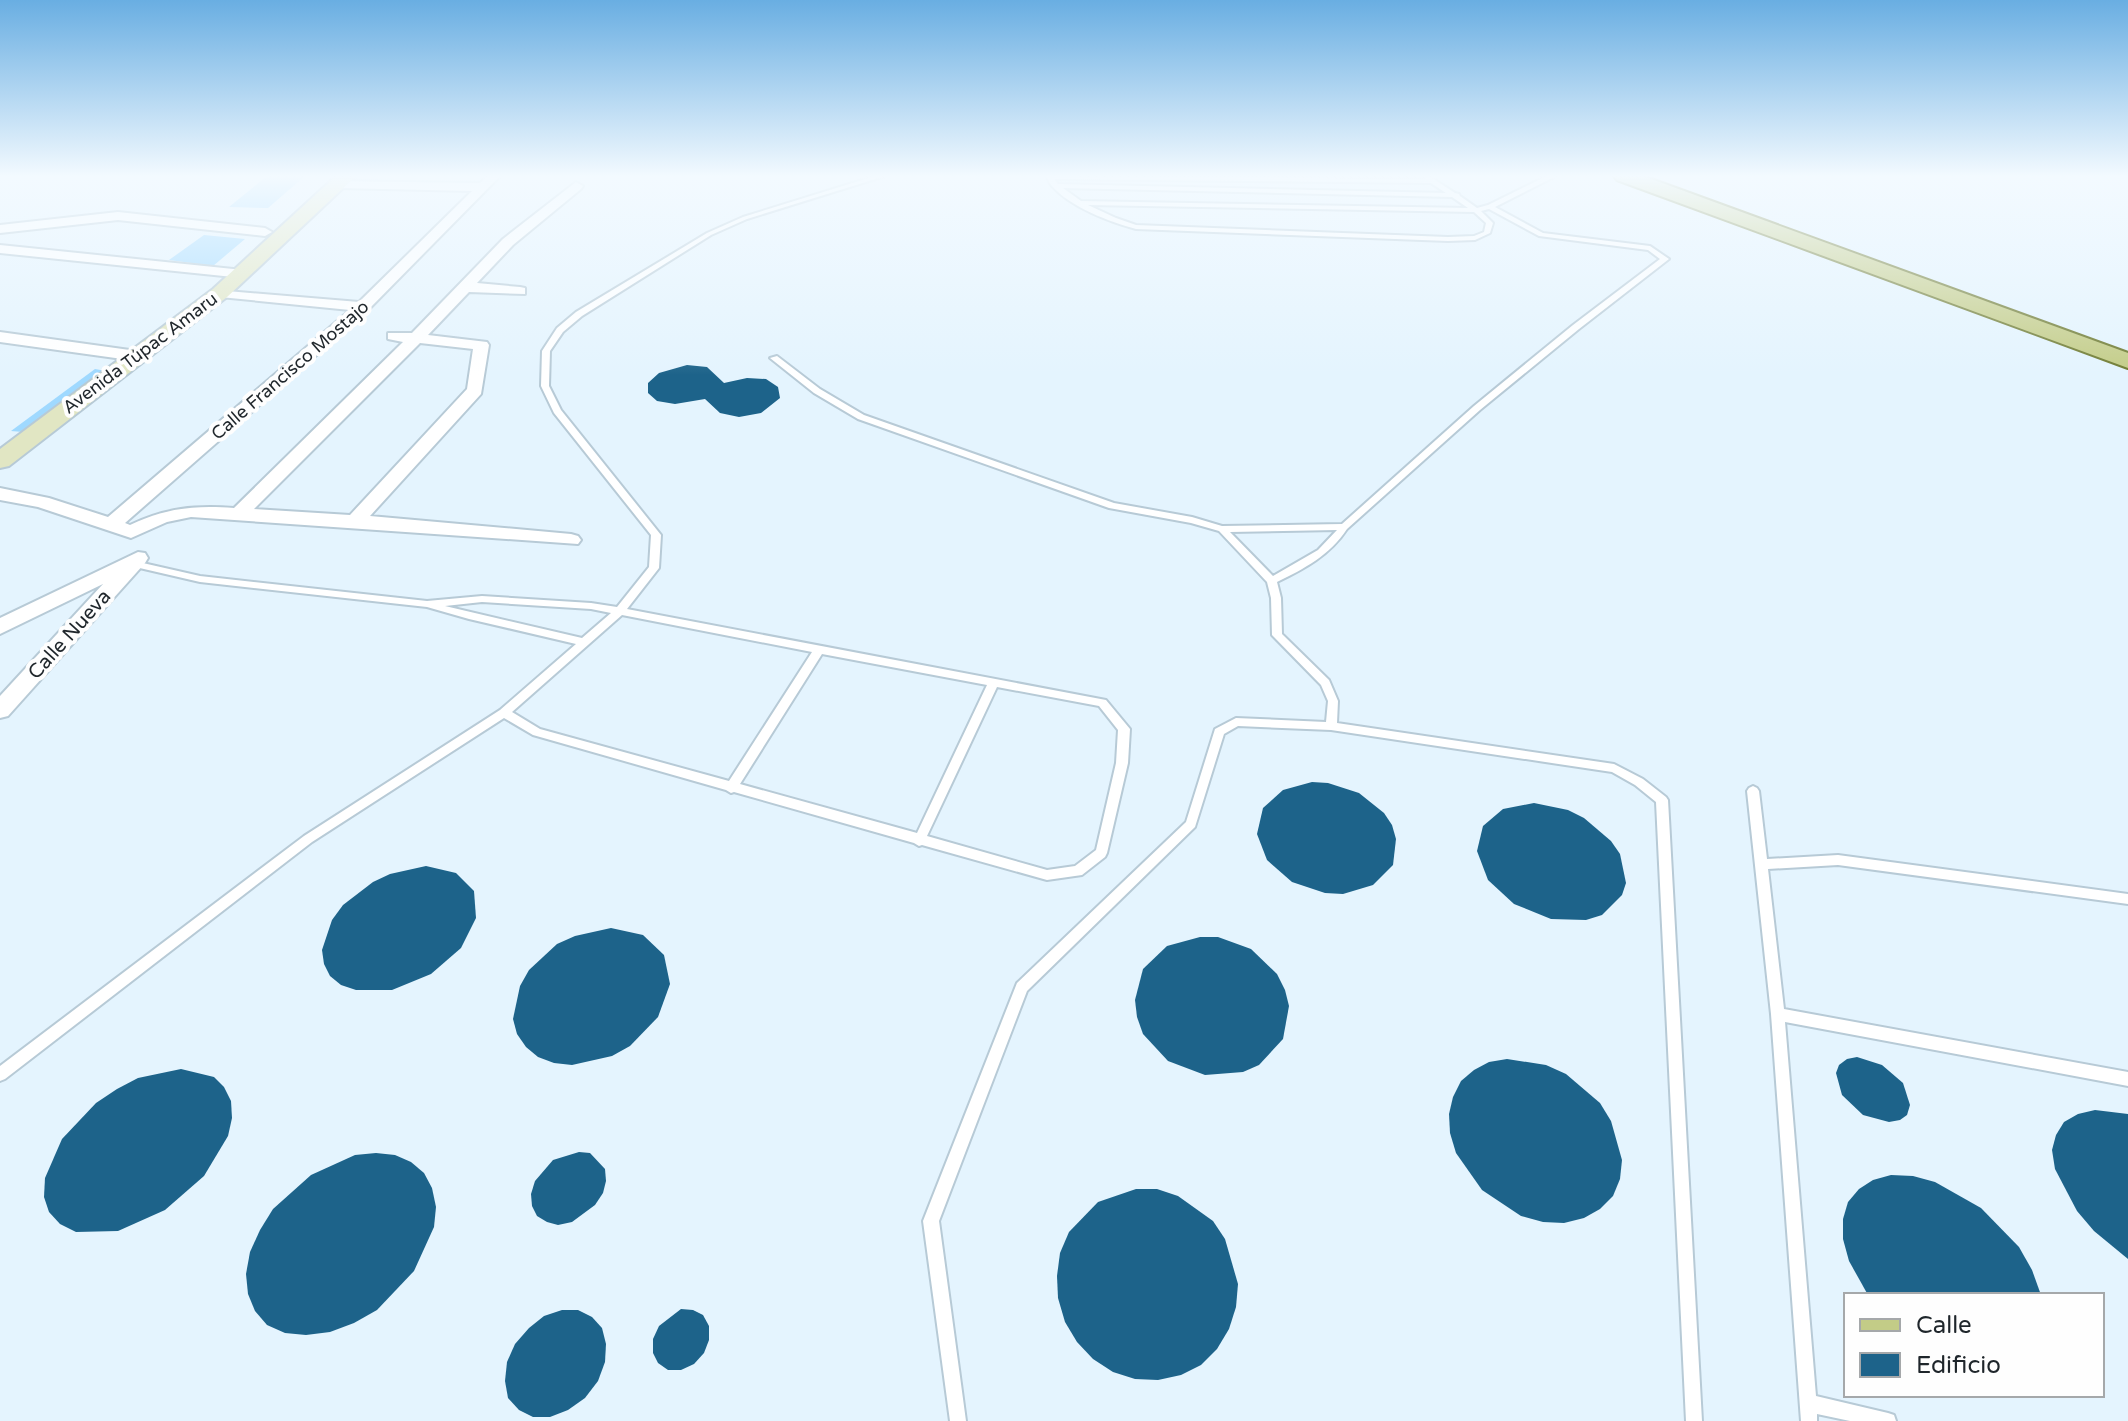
<svg xmlns="http://www.w3.org/2000/svg" width="2128" height="1421" viewBox="0 0 2128 1421" font-family="'Varela Round',sans-serif">
  <style>
    .green { fill: #9fd9ff }
    .building { fill: #1d638a }
    .lines { fill: none; stroke-linecap: round; stroke-linejoin: round }
    .lane-casing { stroke: #b7cad6; stroke-width: 4 }
    .street-casing { stroke: #b7cad6; stroke-width: 4 }
    .secondary-casing { stroke: #b7cad6; stroke-width: 4 }
    .primary-casing { stroke: #707c33; stroke-width: 4 }
    .lane { fill: #fff; fill-rule: evenodd }
    .street { fill: #fff; fill-rule: evenodd }
    .secondary { fill: #e1e6c3; fill-rule: evenodd }
    .primary { fill: #c3cc87; fill-rule: evenodd }
    .labels { text-anchor: middle; stroke-width: 8; stroke-linejoin: round; paint-order: stroke }
    .far-street-label { font-size: 18px; fill: #1f262b; stroke: #fefefe }
    .street-label { font-size: 20px; fill: #1f262b; stroke: #fefefe }
  </style>
  <rect width="100%" height="100%" fill="#e4f4fe"/>
  <g class="green">
    <polygon points="267,176 305,176 268,208 229,207"/>
    <polygon points="204,235 245,239 213,266 169,260"/>
    <polygon points="95,369 106,371 23,432 11,431"/>
  </g>
  <g class="building">
    <polygon points="687,365 707,367 724,383 747,378 766,379 778,387 780,398 761,413 739,417 720,413 705,399 675,404 657,401 648,393 648,383 659,373"/>
    <polygon points="1312,782 1328,783 1359,793 1384,813 1392,825 1396,839 1393,865 1373,885 1343,894 1325,893 1292,882 1267,860 1257,834 1263,808 1283,790"/>
    <polygon points="1534,803 1568,810 1584,818 1611,841 1620,854 1626,883 1622,895 1602,915 1586,920 1551,919 1514,904 1488,880 1477,851 1483,826 1503,809"/>
    <polygon points="426,866 456,873 474,891 476,918 461,948 431,974 392,990 356,990 341,985 330,976 324,964 322,950 332,920 343,905 373,882 390,874"/>
    <polygon points="611,928 643,935 664,955 670,984 658,1017 630,1046 612,1056 572,1065 554,1063 538,1057 526,1047 517,1034 513,1019 520,986 529,970 557,944 575,936"/>
    <polygon points="1200,937 1218,937 1251,949 1277,974 1285,990 1289,1006 1283,1039 1259,1065 1243,1072 1205,1075 1168,1061 1143,1034 1137,1017 1135,1000 1143,969 1167,946"/>
    <polygon points="1857,1057 1882,1065 1903,1083 1910,1105 1907,1115 1900,1120 1889,1122 1863,1115 1842,1095 1836,1073 1839,1065 1847,1059"/>
    <polygon points="1507,1059 1546,1065 1566,1074 1600,1103 1611,1121 1622,1160 1620,1179 1613,1196 1600,1209 1584,1218 1564,1223 1543,1222 1521,1216 1482,1190 1456,1153 1450,1133 1449,1114 1453,1097 1461,1081 1474,1070 1489,1062"/>
    <polygon points="181,1069 214,1077 224,1087 231,1101 232,1118 228,1136 204,1176 165,1210 118,1231 76,1232 60,1224 49,1212 44,1197 45,1178 62,1139 96,1103 117,1089 138,1078"/>
    <polygon points="2095,1110 2128,1114 2128,1259 2094,1231 2077,1211 2055,1169 2052,1150 2056,1135 2064,1122 2078,1114"/>
    <polygon points="579,1152 590,1153 605,1169 606,1181 603,1193 595,1205 572,1222 558,1225 547,1222 537,1216 532,1206 531,1194 535,1181 553,1160"/>
    <polygon points="376,1153 395,1155 411,1162 424,1173 432,1188 436,1207 434,1227 414,1271 377,1310 354,1323 330,1332 306,1335 285,1333 267,1325 255,1311 248,1294 246,1274 250,1252 260,1230 273,1209 311,1175 355,1155"/>
    <polygon points="1891,1175 1913,1176 1935,1182 1981,1208 2019,1247 2032,1270 2041,1295 1868,1295 1849,1261 1843,1239 1843,1219 1848,1202 1859,1189 1873,1180"/>
    <polygon points="1136,1189 1157,1189 1178,1196 1213,1221 1225,1239 1238,1284 1236,1307 1229,1329 1217,1349 1201,1365 1181,1375 1158,1380 1135,1379 1113,1372 1093,1359 1077,1342 1065,1322 1058,1298 1057,1276 1060,1253 1069,1232 1098,1202"/>
    <polygon points="681,1309 693,1310 703,1315 709,1326 709,1340 704,1353 694,1364 681,1370 668,1370 658,1363 653,1353 653,1339 659,1326"/>
    <polygon points="562,1310 578,1310 592,1317 602,1328 606,1344 605,1362 598,1381 585,1398 568,1410 550,1417 533,1417 519,1410 508,1398 505,1381 507,1362 515,1344 529,1328 544,1316"/>
  </g>
  <g class="lines">
    <defs>
      <g id="lane">
        <path d="M875,176h10l-138,43 -36,16 -129,81 -19,16 -13,19 -1,35 12,24 100,125 -2,33 -32,41 479,91 24,29 -2,34 -21,90 -2,4 -23,18 -35,5 -125,-35 -3,1 -5,-3 -180,-51 -3,1 -5,-3 -193,-55 -29,-17 -192,124 -307,237 -5,2v-15l304,-230 196,-126 76,-66 -107,-25 -42,-12 -227,-25 -69,-16 -2,-2 2,-2 3,-1 66,15 227,25 55,-5 109,7 26,4 32,-40 2,-32 -97,-122 -13,-27 1,-35 15,-23 19,-16 131,-79 36,-16zM482,602l109,7 20,4 -29,25 -137,-32zM622,615l190,37 -83,129 -189,-52 -28,-17zM822,654l165,31 -70,148 -177,-49zM997,687l102,19 19,24 -2,33 -20,87 -21,16 -28,4 -120,-34z"/>
        <path d="M1046,176l379,3 1,-2 3,-1 26,17 4,1 1,2 17,12 11,-3 59,-29h9l-61,31 48,26 107,13 19,13 -90,70 -99,81 -133,119c-17,26 -43,40 -70,53l4,16 1,36 47,46 9,21 -1,22 277,41 29,15 23,18 2,3 34,621h-16l-30,-619 -21,-17 -23,-13 -281,-42 -93,-4 -14,8 -29,93 -168,164 -88,230 27,200h-16l-27,-200 94,-238 169,-161 29,-93 21,-11 90,4 2,-21 -7,-16 -49,-50 -1,-37 -4,-16 -48,-51 -28,-8 -82,-15 -251,-89 -44,-26 -44,-35 7,-2 43,33 44,26 250,88 78,14 30,9 120,-2 132,-118 99,-81 87,-66 -12,-9 -109,-14 -50,-27 -8,2 12,12 -3,10 -15,7 -27,1 -312,-12c-26,-7 -66,-22 -84,-43 -3,-3 -4,-7 -6,-10zM1054,179l377,4 15,10 -388,-9zM1063,188l389,9 16,11 -387,-7zM1088,205l386,7 12,11 -2,9 -10,4 -26,1 -312,-12 -20,-7zM1337,530l-19,20 -45,26 -43,-44z"/>
        <polygon points="1753,786 1757,788 1759,791 1767,859 1838,855 2128,894 2128,904 1838,865 1768,869 1784,1009 2128,1072 2128,1086 1785,1022 1816,1396 1888,1413 1894,1415 1896,1421 1850,1421 1817,1414 1817,1421 1801,1421 1771,1014 1747,791 1749,788"/>
      </g>
      <g id="street">
        <path d="M487,176h13l-132,134 -243,213 5,2c36,-17 65,-20 104,-17l169,-166 -15,-3v-6h24l91,-94 73,-57 7,4 -2,3 -68,56 -36,38 43,4 5,1v6l-56,-2 -41,43 59,7 2,3 -8,49 -111,122 201,18 7,2 3,4 -3,4 -387,-27 -24,5 -36,16 -93,-31 -38,-7v-12l49,10 59,19 242,-207 -130,-13 -5,-1v-6l144,12 113,-111 -133,-3 -5,-1v-6l146,2zM420,343l53,6 -6,40 -117,126 -96,-6z"/>
        <polygon points="118,212 265,228 272,232 265,236 118,220 0,233 0,225"/>
        <polygon points="0,245 243,270 250,274 243,278 0,253"/>
        <polygon points="0,332 137,351 145,356 137,361 0,342"/>
        <polygon points="138,552 145,553 148,558 145,563 8,716 0,718 0,696 103,584 0,634 0,618"/>
      </g>
      <polygon id="secondary" points="336,176 356,176 227,297 9,466 0,468 0,449 213,289"/>
      <polygon id="primary" points="1614,176 1643,176 2128,353 2128,368 1617,180"/>
    </defs>
    <use href="#lane" class="lane-casing"/>
    <use href="#street" class="street-casing"/>
    <use href="#secondary" class="secondary-casing"/>
    <use href="#primary" class="primary-casing"/>
    <use href="#lane" class="lane"/>
    <use href="#street" class="street"/>
    <use href="#secondary" class="secondary"/>
    <use href="#primary" class="primary"/>
  </g>
  <linearGradient id="sky" x2="0" y2="1"><stop stop-color="#69aee2"/><stop offset="0.47" stop-color="#f3faff"/><stop offset="1" stop-color="#f3faff" stop-opacity="0"/></linearGradient>
  <rect width="2128" height="375" fill="url(#sky)"/>
  <g class="labels">
    <g class="far-street-label">
      <text transform="translate(140 353) rotate(-37)" y="6">Avenida Túpac Amaru</text>
      <text transform="translate(290 370) rotate(-41)" y="6">Calle Francisco Mostajo</text>
    </g>
    <g class="street-label">
      <text transform="translate(69 634) rotate(-48)" y="7">Calle Nueva</text>
    </g>
  </g>
  <rect x="1844" y="1293" width="260" height="104" fill="#fefefe" stroke="#a5a8aa" stroke-width="2"/>
  <rect x="1860" y="1319" width="40" height="12" fill="#c3cc87" stroke="#a5a8aa" stroke-width="2"/>
  <text x="1916" y="1333" font-size="24" fill="#1f262b">Calle</text>
  <rect x="1860" y="1353" width="40" height="24" fill="#1d638a" stroke="#a5a8aa" stroke-width="2"/>
  <text x="1916" y="1373" font-size="24" fill="#1f262b">Edificio</text>
</svg>
